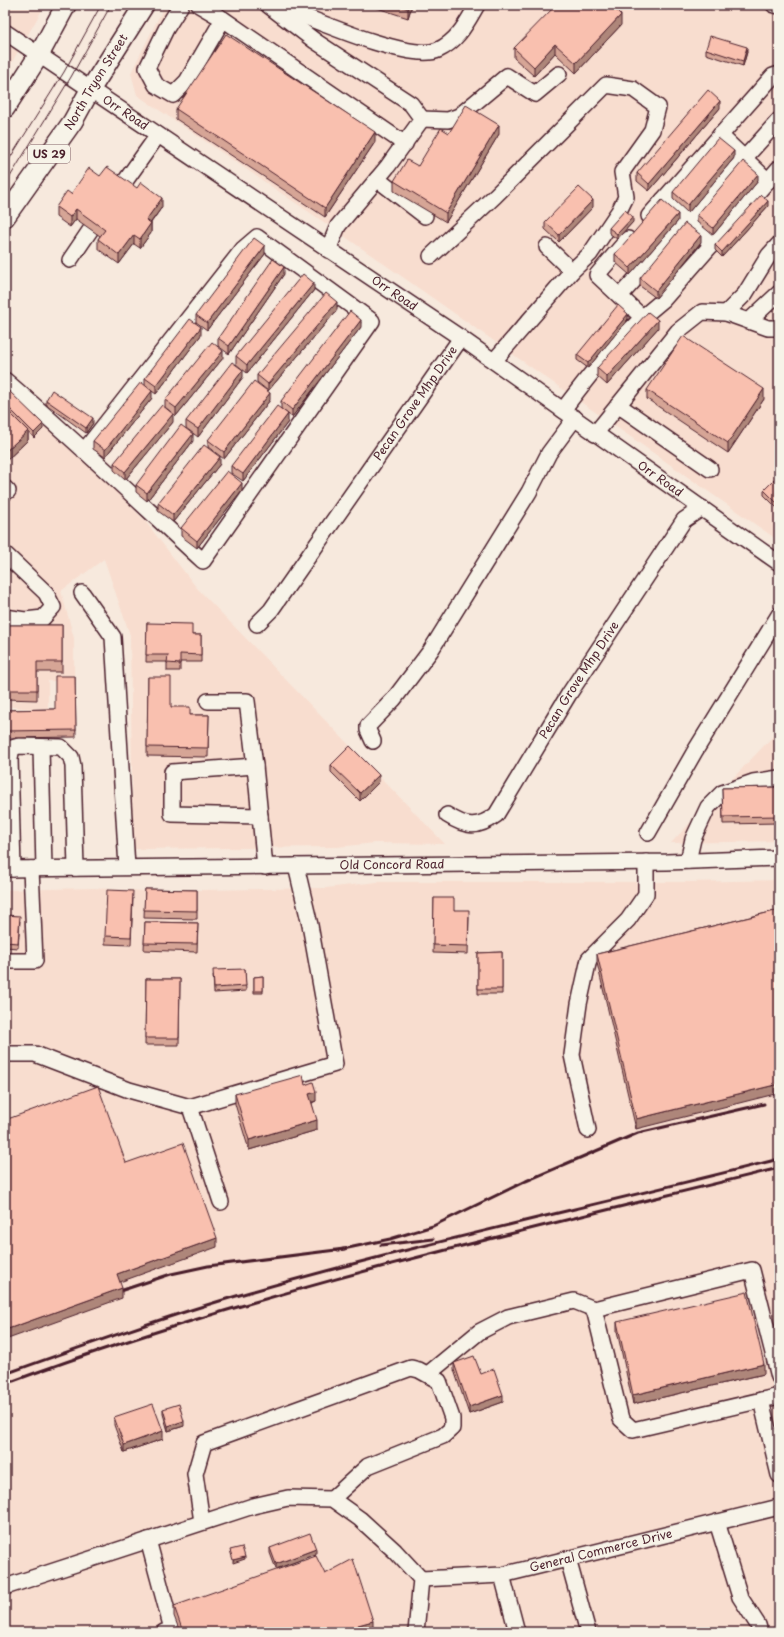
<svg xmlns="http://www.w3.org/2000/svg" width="784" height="1637" viewBox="0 0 784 1637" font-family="'Playpen Sans',sans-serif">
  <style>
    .built { fill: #f8ddcf }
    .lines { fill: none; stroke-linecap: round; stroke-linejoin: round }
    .minor-casing { stroke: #4a1f2b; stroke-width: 18 }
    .major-casing { stroke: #4a1f2b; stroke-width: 22 }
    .minor { stroke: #f7f3e8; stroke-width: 15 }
    .major { stroke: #f7f3e8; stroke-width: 19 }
    .tram { stroke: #4a1f2b; stroke-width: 1 }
    .rail { stroke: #4a1f2b; stroke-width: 3 }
    .wall { fill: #d6a596; stroke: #4a1f2b }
    .shaded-wall { fill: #ae867a; stroke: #4a1f2b }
    .building { fill: #f9c0af; stroke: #4a1f2b }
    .labels { text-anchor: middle; stroke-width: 3; stroke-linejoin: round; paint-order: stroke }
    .shield { fill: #f7f3e8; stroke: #7e5f64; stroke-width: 1 }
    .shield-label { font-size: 11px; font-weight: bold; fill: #4a1f2b }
    .street-label { font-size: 12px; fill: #4a1f2b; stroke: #f7f3e8 }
  </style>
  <rect width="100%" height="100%" fill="#f7e9dd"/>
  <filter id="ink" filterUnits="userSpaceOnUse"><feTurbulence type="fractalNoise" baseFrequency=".025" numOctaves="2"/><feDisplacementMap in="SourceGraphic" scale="8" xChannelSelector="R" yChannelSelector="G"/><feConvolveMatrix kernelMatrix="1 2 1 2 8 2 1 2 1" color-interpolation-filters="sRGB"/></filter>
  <g filter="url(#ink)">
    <g class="built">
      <polygon points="5,5 45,5 5,74"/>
      <polygon points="165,5 779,5 779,541 337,231 137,95 131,73"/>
      <polygon points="5,402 37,434 48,420 145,521 196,587 445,844 375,843 337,847 133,849 130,635 104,559 61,591 74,638 74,681 48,681 48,711 5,706"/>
      <polygon points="779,730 779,841 671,843"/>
      <polygon points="779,880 779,1632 5,1632 5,890 94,888 145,891 326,888 377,882 688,882"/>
    </g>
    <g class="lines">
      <defs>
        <g id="minor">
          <polyline points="181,5 166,29 147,68 156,85 173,95 187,81 223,19 405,144"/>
          <polyline points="199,5 223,19"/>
          <polyline points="268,5 315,41 411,104 422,119 388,166 338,226 328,250"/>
          <path d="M276,5c32,12 134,58 162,45 20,-9 29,-28 39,-45"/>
          <polyline points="774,5 779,6"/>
          <path id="s1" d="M5,32l456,306 318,225"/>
          <polyline points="422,119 448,120 459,116 507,76 535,94 559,74"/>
          <polyline points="720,135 768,181"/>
          <polyline points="377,179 425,216"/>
          <polyline points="121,187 158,135"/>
          <polyline points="663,200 712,244"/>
          <polyline points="649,216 773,76 779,74"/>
          <polyline points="628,239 597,275 642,317"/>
          <polyline points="431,256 495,196 606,85 633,89 658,107 652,130 622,172 626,197 619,211 590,254 572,271"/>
          <polyline points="70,260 91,229"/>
          <polyline points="620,296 779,120"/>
          <polyline points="726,313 745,294 769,255 779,244"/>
          <polyline points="749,321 779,293"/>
          <polyline points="494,361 572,271 547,247"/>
          <path d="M5,380c68,58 132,120 198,181l169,-240 -115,-84 -14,12 -159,202"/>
          <polyline points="618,405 710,469"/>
          <path d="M563,410c30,-40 61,-79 100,-110l116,-132"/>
          <polyline points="595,434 678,331 702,312 726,313 768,328 779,328"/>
          <polyline points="5,488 8,491"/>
          <polyline points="5,554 46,593 53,607 43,618 25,620 5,617"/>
          <polyline points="82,593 113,637 127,867"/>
          <path id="s2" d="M257,624l14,-14 190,-272"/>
          <polyline points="208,701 247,701 255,766 265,867"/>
          <polyline points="373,741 368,730 368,726 394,699 431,650 529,492 549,453 575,418"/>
          <polyline points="41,747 44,868"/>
          <polyline points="255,766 172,772 172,814 260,816"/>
          <path id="s3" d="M447,815c19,12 30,14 49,0l73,-121 115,-174 18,-12"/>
          <polyline points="648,833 695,751 779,615"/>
          <polyline points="688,861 693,839 708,807 722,793 753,782 779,778"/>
          <path id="s4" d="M5,869l662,-7 112,-4"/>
          <polyline points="13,869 10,758 12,748 19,746 61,747 71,757 73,766 76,868"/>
          <polyline points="5,961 35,961 31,869"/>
          <polyline points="5,1054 35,1054 129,1090 190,1107 221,1202"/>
          <polyline points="190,1107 335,1064 310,925 296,866"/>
          <polyline points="588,1130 572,1055 579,1004 589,959 628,920 646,894 646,862"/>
          <polyline points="428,1374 479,1332 508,1317 574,1301 594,1309"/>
          <polyline points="779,1377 752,1270 594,1309 621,1419 633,1430 779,1396"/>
          <polyline points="761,1400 779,1475"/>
          <polyline points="202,1522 195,1474 204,1443 411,1368 419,1370 439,1381 452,1418 452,1428 443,1436 368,1466 332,1499"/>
          <polyline points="717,1522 740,1597 758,1625 760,1632"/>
          <polyline points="148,1540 172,1629 164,1632"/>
          <polyline points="568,1559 588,1632"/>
          <polyline points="502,1575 517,1632"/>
          <path id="s5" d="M421,1579l81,-4 277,-68"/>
          <polyline points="5,1587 253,1506 288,1498 332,1499 360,1519 395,1551 421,1579 416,1632"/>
        </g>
        <g id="major">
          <polyline points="5,108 39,55 66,5"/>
          <path id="s6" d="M5,217l68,-96 17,-31 54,-85"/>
        </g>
      </defs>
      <use href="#minor" class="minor-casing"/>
      <use href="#major" class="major-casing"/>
      <use href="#minor" class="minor"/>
      <use href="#major" class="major"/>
      <g class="tram">
        <polyline points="5,166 64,72 101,5"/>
        <polyline points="5,185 71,77 111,5"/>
      </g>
      <g class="rail">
        <polyline points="381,1245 433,1239"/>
        <polyline points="339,1250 390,1239 433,1226 526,1181 638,1133 764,1104"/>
        <polyline points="120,1291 171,1274 208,1266 344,1249"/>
        <path d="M5,1374c81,-29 162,-58 245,-82 175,-50 353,-88 529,-133"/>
        <path d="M5,1384c252,-94 514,-152 774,-216"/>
      </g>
    </g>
    <g class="wall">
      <polygon points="368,5 412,5 408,18"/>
      <polygon points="592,8 621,25 576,73 555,53 534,76 514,58 514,48"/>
      <polygon points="706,49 747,52 743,66 706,54"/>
      <polygon points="720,108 649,191 637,181 637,173"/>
      <polygon points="176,109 375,142 325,217 176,119"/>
      <polygon points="449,133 499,134 446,222 394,191 394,181 418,166"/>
      <polygon points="734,158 688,213 673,199 673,192"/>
      <polygon points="100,176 162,207 151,223 151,233 140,248 134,244 119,264 98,249 98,239 100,236 76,219 70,227 56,217 56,207 71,194"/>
      <polygon points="758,181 713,235 697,222 697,215"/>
      <polygon points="768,206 722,257 715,250 715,245"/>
      <polygon points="593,207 559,242 545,229 545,222"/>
      <polygon points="678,221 630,275 615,262 615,254"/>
      <polygon points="633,222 617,239 609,233 609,228"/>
      <polygon points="701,242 656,298 640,286 640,278"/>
      <polygon points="265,254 207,330 196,322 196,315"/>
      <polygon points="284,274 229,354 218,346 218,338"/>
      <polygon points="314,290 247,373 236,364 236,356"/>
      <polygon points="337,310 268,391 257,382 257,375"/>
      <polygon points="628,319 588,368 577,360 577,355"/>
      <polygon points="361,327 292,417 281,409 281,401"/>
      <polygon points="658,328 607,385 597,376 597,368"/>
      <polygon points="201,335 156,394 145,386 145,378"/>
      <polygon points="223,358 176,416 165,407 165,400"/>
      <polygon points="243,377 198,437 186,428 186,421"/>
      <polygon points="5,390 43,429 34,438 28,431 28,440 5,462"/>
      <polygon points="647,390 764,399 728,453 647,399"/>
      <polygon points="152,398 105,457 93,449 93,441"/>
      <polygon points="46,400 93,423 86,433 46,404"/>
      <polygon points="270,400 224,459 208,447 208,440"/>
      <polygon points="173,422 125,480 114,470 114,463"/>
      <polygon points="288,422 243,481 231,473 231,466"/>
      <polygon points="193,441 147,501 136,492 136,485"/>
      <polygon points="220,464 173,522 158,511 158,503"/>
      <polygon points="779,479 779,510 764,495 764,490"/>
      <polygon points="242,490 197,548 181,536 181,528"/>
      <polygon points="147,623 192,635 201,635 201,662 180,662 180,671 167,671 167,662 146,662"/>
      <polygon points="5,625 62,625 62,672 37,672 37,700 5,699"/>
      <polygon points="75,676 76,737 5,738 5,710 55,709"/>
      <polygon points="148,677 171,707 190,715 209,715 208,757 147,756"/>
      <polygon points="331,765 379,782 360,801 331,772"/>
      <polygon points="779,787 779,823 723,824 722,788"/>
      <polygon points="145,889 197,890 197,919 144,918"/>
      <polygon points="133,898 131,945 105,944 105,936"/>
      <polygon points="434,898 454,910 469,917 468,954 433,953"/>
      <polygon points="779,910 636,1129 597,963 597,954"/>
      <polygon points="5,915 20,921 18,948 5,947"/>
      <polygon points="145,922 198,923 197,952 144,950"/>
      <polygon points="502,952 502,994 478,994 478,953"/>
      <polygon points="245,969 246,991 214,993 213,975"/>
      <polygon points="263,976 263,993 254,993 254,977"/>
      <polygon points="146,979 180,979 179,1045 145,1045"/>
      <polygon points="305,1085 316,1101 312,1103 317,1130 249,1150 235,1104 235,1094"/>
      <polygon points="617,1322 764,1374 633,1404 617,1331"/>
      <polygon points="454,1363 503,1402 469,1414 454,1370"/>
      <polygon points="163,1409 184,1426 168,1431 163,1414"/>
      <polygon points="114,1417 163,1439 124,1452 114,1425"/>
      <polygon points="270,1548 316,1554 276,1569 270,1553"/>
      <polygon points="325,1574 373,1630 367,1632 180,1632 174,1616 174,1606"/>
    </g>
    <g class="shaded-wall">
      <polygon points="409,5 412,5 408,18 408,9"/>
      <polygon points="621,15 621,25 576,73 576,63"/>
      <polygon points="555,44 555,53 534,76 534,67"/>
      <polygon points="747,47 747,52 743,66 743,61"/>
      <polygon points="720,101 720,108 649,191 649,184"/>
      <polygon points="499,125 499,134 446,222 446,213"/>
      <polygon points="375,132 375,142 325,217 325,208"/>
      <polygon points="734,151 734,158 688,213 688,205"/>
      <polygon points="758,174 758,181 713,235 713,228"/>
      <polygon points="162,198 162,207 146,229 146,220"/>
      <polygon points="593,200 593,207 559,242 559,235"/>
      <polygon points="768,201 768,206 722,257 722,252"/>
      <polygon points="76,209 76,219 70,227 70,217"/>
      <polygon points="678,214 678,221 630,275 630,268"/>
      <polygon points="633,217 633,222 617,239 617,234"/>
      <polygon points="151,223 151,233 140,248 140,239"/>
      <polygon points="134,235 134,244 119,264 119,255"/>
      <polygon points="701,235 701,242 656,298 656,291"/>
      <polygon points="265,246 265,254 207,330 207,323"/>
      <polygon points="284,267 284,274 229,354 229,346"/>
      <polygon points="314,283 314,290 247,373 247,365"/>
      <polygon points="337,302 337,310 268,391 268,384"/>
      <polygon points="628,314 628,319 588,368 588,363"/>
      <polygon points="361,320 361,327 292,417 292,410"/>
      <polygon points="658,320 658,328 607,385 607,377"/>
      <polygon points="201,327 201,335 156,394 156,386"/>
      <polygon points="223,351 223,358 176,416 176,408"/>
      <polygon points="243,370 243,377 198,437 198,429"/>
      <polygon points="764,389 764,399 728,453 728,443"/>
      <polygon points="152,391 152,398 105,457 105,450"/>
      <polygon points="270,393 270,400 224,459 224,452"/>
      <polygon points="173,414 173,422 125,480 125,472"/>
      <polygon points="288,414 288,422 243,481 243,474"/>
      <polygon points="93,418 93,423 86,433 86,428"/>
      <polygon points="43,424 43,429 34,438 34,433"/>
      <polygon points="28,431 28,440 5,462 5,452"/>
      <polygon points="193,434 193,441 147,501 147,493"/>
      <polygon points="220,457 220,464 173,522 173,515"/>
      <polygon points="242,483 242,490 197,548 197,541"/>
      <polygon points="379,775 379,782 360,801 360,793"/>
      <polygon points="779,1084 779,1093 636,1129 636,1119"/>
      <polygon points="316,1092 316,1101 309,1103 309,1094"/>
      <polygon points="317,1120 317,1130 249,1150 249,1140"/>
      <polygon points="217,1238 217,1247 117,1283 117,1274"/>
      <polygon points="122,1288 122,1298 5,1340 5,1330"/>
      <polygon points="764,1364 764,1374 633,1404 633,1395"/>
      <polygon points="503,1395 503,1402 469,1414 469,1407"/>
      <polygon points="184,1421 184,1426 168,1431 168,1426"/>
      <polygon points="163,1431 163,1439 124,1452 124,1445"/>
      <polygon points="316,1549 316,1554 276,1569 276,1564"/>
      <polygon points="245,1557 245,1559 233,1563 233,1560"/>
      <polygon points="373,1621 373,1630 367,1632 353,1632 358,1625"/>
    </g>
    <g class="building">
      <polygon points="397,5 409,5 408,9"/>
      <polygon points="556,5 589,5 592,8 595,5 611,5 621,15 576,63 555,44 534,67 514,48"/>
      <polygon points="226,34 375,132 325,208 176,109"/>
      <polygon points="710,36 747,47 743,61 706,49"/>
      <polygon points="708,90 720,101 649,184 637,173"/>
      <polygon points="466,105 499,125 446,213 394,181 407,160 418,166 441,128 449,133"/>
      <polygon points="718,138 734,151 688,205 673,192"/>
      <polygon points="743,161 758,174 713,228 697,215"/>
      <polygon points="107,167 137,188 141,182 162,198 146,220 151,223 140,239 134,235 119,255 98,239 105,230 76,209 70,217 56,207 67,191 71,194 89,168 100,176"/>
      <polygon points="579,187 593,200 559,235 545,222"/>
      <polygon points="761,195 768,201 722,252 715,245"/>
      <polygon points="662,200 678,214 630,268 615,254"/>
      <polygon points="625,210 633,217 617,234 609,228"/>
      <polygon points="685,223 701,235 656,291 640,278"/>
      <polygon points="254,238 265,246 207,323 196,315"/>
      <polygon points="273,259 284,267 229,346 218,338"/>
      <polygon points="303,274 314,283 247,365 236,356"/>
      <polygon points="326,293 337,302 268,384 257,375"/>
      <polygon points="618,305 628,314 588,363 577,355"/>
      <polygon points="350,311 361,320 292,410 281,401"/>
      <polygon points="648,312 658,320 607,377 597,368"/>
      <polygon points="190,319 201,327 156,386 145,378"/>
      <polygon points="683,336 764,389 728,443 647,390"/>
      <polygon points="212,342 223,351 176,408 165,400"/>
      <polygon points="232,362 243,370 198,429 186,421"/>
      <polygon points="254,381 270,393 224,452 208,440"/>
      <polygon points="141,382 152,391 105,450 93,441"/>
      <polygon points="7,389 43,424 34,433 5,404 5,390"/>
      <polygon points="52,390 93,418 86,428 46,400"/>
      <polygon points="162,405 173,414 125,472 114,463"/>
      <polygon points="277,406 288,414 243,474 231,466"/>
      <polygon points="5,408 28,431 5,452"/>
      <polygon points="181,425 193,434 147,493 136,485"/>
      <polygon points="204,445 220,457 173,515 158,503"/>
      <polygon points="227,471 242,483 197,541 181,528"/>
      <polygon points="777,477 779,479 779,505 764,490"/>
      <polygon points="147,623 192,624 192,635 201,635 201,655 180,654 180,664 167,663 168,655 146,655"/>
      <polygon points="5,625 62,625 62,662 37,662 37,690 5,690"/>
      <polygon points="55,676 75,676 76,730 5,731 5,710 55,709"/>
      <polygon points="148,677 171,677 171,707 190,707 190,715 209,715 208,748 147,747"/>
      <polygon points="350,746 379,775 360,793 331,765"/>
      <polygon points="779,787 779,816 723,817 722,788"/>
      <polygon points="145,889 197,890 197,911 144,910"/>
      <polygon points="107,890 133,891 131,937 105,936"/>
      <polygon points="434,898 454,898 454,910 469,910 468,946 433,945"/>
      <polygon points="779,910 779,1084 636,1119 597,954"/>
      <polygon points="5,915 20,916 18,943 5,942"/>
      <polygon points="145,922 198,923 197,944 144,943"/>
      <polygon points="502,952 502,989 478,989 478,953"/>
      <polygon points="245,969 246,986 214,988 213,970"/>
      <polygon points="263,976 263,991 254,991 254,977"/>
      <polygon points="146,979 180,979 179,1038 145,1038"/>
      <polygon points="303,1075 305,1085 313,1082 316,1092 309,1094 317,1120 249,1140 235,1094"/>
      <polygon points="98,1086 126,1163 183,1143 217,1238 117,1274 122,1288 5,1330 5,1120"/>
      <polygon points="747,1292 764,1364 633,1395 617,1322"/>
      <polygon points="474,1356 481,1374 494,1369 503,1395 469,1407 454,1363"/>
      <polygon points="153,1404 163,1431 124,1445 114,1417"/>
      <polygon points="179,1404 184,1421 168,1426 163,1409"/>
      <polygon points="310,1533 316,1549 276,1564 270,1548"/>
      <polygon points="242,1547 245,1557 233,1560 230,1550"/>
      <polygon points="316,1556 325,1574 353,1559 373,1621 358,1625 360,1630 353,1632 183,1632 174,1606"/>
    </g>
  </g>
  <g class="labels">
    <rect class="shield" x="28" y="145" width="42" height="18" rx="3"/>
    <g class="shield-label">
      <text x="49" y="158">US 29</text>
    </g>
    <g class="street-label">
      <text dy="4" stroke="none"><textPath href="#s6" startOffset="163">North Tryon Street</textPath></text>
      <text dy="4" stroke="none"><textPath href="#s1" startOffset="145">Orr Road</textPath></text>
      <text dy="4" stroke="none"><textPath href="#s1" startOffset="469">Orr Road</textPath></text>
      <text dy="4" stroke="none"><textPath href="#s2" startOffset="272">Pecan Grove Mhp Drive</textPath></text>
      <text dy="4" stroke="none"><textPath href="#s1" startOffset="793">Orr Road</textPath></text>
      <text dy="4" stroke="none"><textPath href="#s3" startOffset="212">Pecan Grove Mhp Drive</textPath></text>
      <text dy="4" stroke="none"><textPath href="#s4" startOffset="387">Old Concord Road</textPath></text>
      <text dy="4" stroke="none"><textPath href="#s5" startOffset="183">General Commerce Drive</textPath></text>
    </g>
  </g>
  <rect width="784" height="1637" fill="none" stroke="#f7f3e8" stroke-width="20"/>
  <rect x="10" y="10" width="764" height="1617" fill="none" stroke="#4a1f2b" stroke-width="1.5" filter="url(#ink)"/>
</svg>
